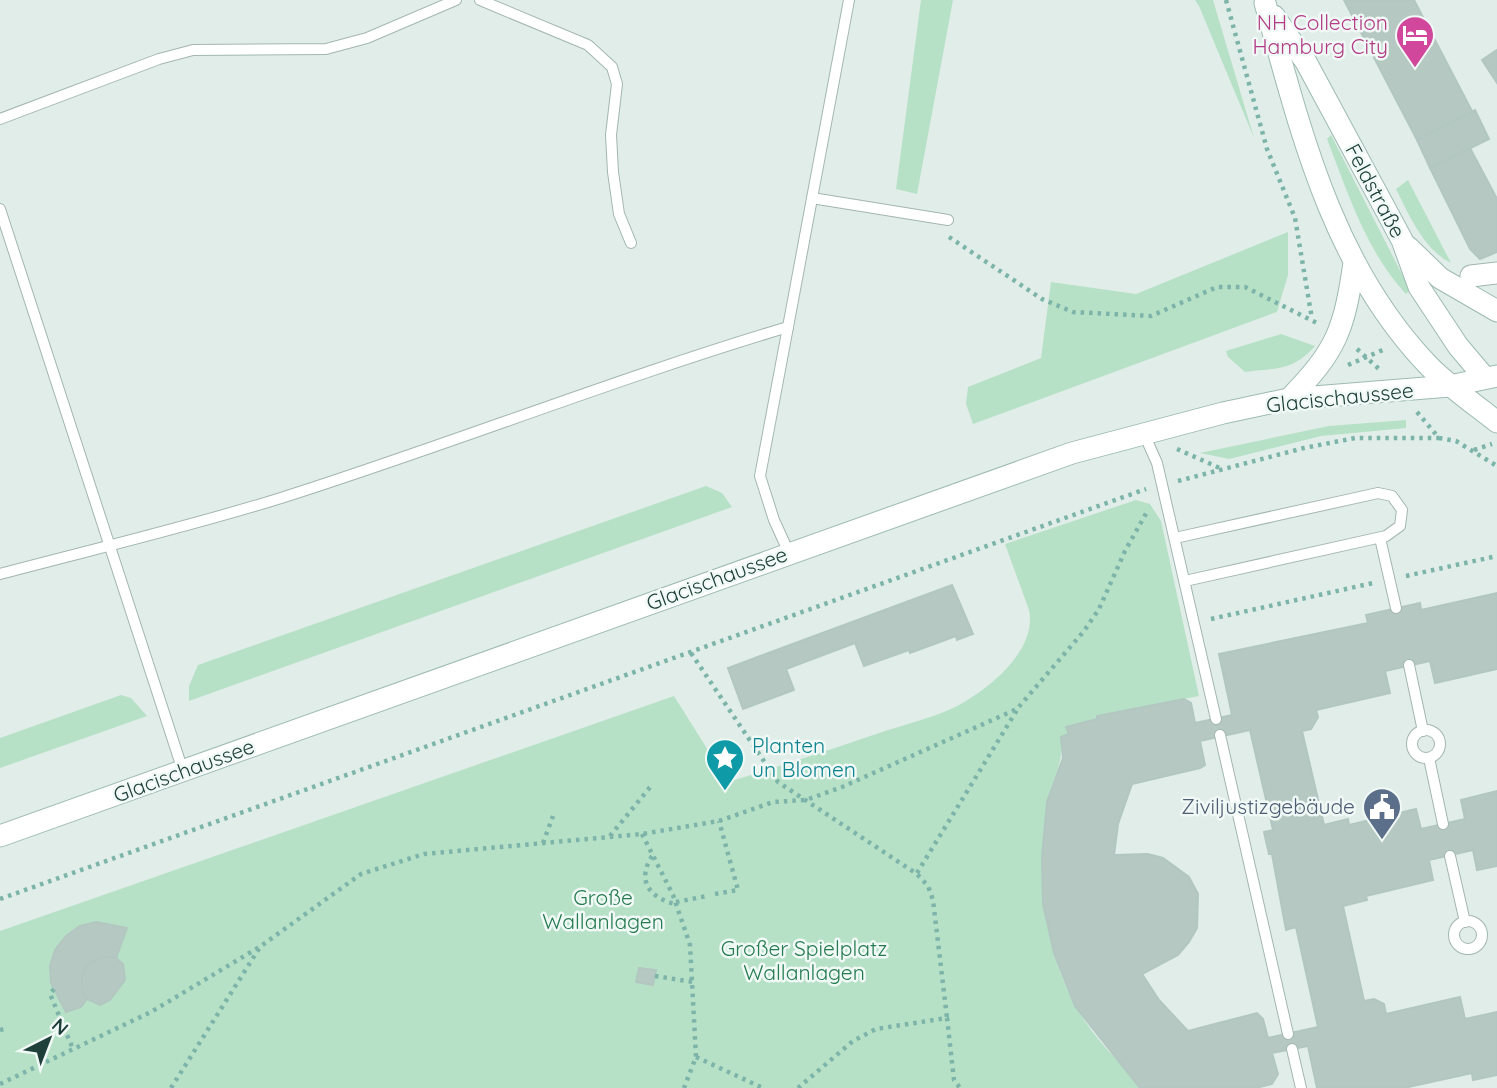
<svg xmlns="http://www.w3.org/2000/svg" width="1497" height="1088" viewBox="0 0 1497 1088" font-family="Quicksand,sans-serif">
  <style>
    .green { fill: #b7e1c7 }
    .building { fill: #b5c8c2; stroke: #b2c7c1; stroke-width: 2; fill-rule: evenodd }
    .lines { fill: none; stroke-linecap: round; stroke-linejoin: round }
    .lane-casing { stroke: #a3b6b1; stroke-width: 12 }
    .street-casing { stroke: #a3b6b1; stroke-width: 23 }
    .secondary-casing { stroke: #9dbab3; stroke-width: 23 }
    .path { stroke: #7db4a9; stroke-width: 4.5; stroke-dasharray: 3.5 5; stroke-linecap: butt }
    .lane { stroke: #fff; stroke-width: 10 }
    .street { stroke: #fff; stroke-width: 21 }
    .secondary { stroke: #fff; stroke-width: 21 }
    .labels { text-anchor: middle; stroke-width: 5; stroke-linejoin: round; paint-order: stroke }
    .hotel-label { font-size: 21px; fill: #b23c85; stroke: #f1f9f6; text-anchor: end }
    .street-label { font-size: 21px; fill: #1f403a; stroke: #f1f9f6 }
    .culture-label { font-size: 21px; fill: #0d838f; stroke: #f1f9f6; text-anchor: start }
    .service-label { font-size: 21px; fill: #4e5e75; stroke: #f1f9f6; text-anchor: end }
    .park-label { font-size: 21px; fill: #247b4f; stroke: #f1f9f6 }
  </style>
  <rect width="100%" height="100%" fill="#e1ede9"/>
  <g class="green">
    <polygon points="921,0 953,0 917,194 896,189"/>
    <polygon points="1195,0 1213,0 1254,138 1199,6"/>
    <path d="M1331,135l79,155 -4,4c-39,-41 -59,-103 -79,-155z"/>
    <path d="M1408,180l43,83c-27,-13 -42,-48 -55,-74z"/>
    <polygon points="1288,232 1288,275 1277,312 973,424 966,404 968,387 1041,358 1051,282 1136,294"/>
    <path d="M1281,334l34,12c-22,25 -38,22 -70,26l-17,-15 -2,-6z"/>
    <polygon points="1406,420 1406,428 1321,436 1229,459 1200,453 1329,426"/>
    <polygon points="706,486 722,493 732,507 189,701 189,686 198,665"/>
    <path d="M1136,500l14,4 11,17 38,175 -102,20v3l-30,8 2,7 -8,4c3,30 -10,40 -14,67 -9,58 -7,119 16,174 10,25 24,48 42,68 11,13 28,26 35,41h-1140v-157l674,-235 54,86c53,-16 105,-33 157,-51 22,-7 46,-13 66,-22 34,-16 87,-58 78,-99l-24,-66z"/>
    <polygon points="121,695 131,698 147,716 0,768 0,738"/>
  </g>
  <g class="building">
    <polygon points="1344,0 1414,0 1472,111 1417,140"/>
    <polygon points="1497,50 1497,83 1482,60"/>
    <polygon points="1475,110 1489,139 1430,168 1417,140"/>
    <polygon points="1470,148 1497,199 1497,252 1480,259 1470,249 1430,168"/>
    <polygon points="952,585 973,634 957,640 956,636 910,653 909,650 864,666 855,643 786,669 794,690 743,709 728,668"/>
    <path d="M1497,593v76l-62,14 -5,-22 -45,10 5,22 -74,17 2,7 -7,12 -9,2 22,94 24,-6 1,6 67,-16 5,20 44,-10 -4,-19 36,-9v75l-20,4 -4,-20 -44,10 4,20 -67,16 1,4 -24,6 21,95 10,-2 10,5 2,10 74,-17 5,22 32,-7v63l-24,5 -1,-7 -68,15h-87l-9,-42 -36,7 6,21 -6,10 -16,4h-116l-65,-82 -21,-53 -11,-49 -1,-47 5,-55 16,-44 -2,-21 8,-3 -3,-7 31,-8v-3l87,-17 7,4 4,20 37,-8 -13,-61 149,-31 -2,-8 54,-12 1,7zM1250,730l23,100 -9,2 5,22h3l14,76 10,-3 22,100 -50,11 -5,-19 -6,-6 -69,18 -29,-31 -17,-26 36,-19 11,-13 8,-14 1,-34 -9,-17 -26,-19 -15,-4 -34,1 4,-31 14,-40 68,-16 5,-3 -5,-24z"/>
    <polygon points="96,922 127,928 116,958 105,956 86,966 82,976 82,990 87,999 81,1007 66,1012 51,983 50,966 55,950 66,936 80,926"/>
    <polygon points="105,956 116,958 123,964 125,980 110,1000 100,1005 87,999 82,990 82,976 86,966"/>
    <polygon points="639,968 656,970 653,985 636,982"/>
  </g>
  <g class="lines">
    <defs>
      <g id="lane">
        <polyline points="480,0 588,45 612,67 617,84 611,135 613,172 619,214 631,243"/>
        <polyline points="0,119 159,59 193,50 326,49 367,38 456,0"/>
        <polyline points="812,198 948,220"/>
        <polyline points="0,209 183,771"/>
        <polyline points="788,327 760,476 774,520 789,553"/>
        <polyline points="1144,434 1157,463 1216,719"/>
        <polyline points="1175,538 1378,493 1392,496 1402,510 1400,526 1386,536 1185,581"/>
        <polyline points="1380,538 1396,608"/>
        <path d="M0,574c94,-25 188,-47 281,-76 170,-54 336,-120 507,-171l61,-327"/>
        <polyline points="1409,665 1423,731"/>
        <circle cx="1426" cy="744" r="14"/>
        <polyline points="1220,735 1288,1034"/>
        <polyline points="1429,758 1443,824"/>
        <polyline points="1450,856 1465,922"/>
        <circle cx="1468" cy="935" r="14"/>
        <polyline points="1292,1049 1301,1088"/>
      </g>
      <polyline id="street" points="1471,276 1497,273"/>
      <g id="secondary">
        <path d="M1265,3c36,129 67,261 162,361 21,22 46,39 70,58"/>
        <polyline points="1274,16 1306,62 1402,240 1419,287 1458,346 1485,378"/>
        <polyline points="1408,247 1440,278 1497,311"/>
        <path d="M1289,399c48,-49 55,-69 65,-136"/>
        <polyline points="0,836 1072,453 1223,413 1289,399 1450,386 1497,376"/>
      </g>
    </defs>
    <use href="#lane" class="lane-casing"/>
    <use href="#street" class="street-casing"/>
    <use href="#secondary" class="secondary-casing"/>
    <g class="path">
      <polyline points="1226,0 1267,149 1295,218 1312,319"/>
      <polyline points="949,237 1042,299 1073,312 1151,316 1217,287 1245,287 1317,323"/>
      <polyline points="1357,349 1379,369"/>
      <polyline points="1348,365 1385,349"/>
      <polyline points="1417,412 1439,438 1456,441 1497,466"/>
      <polyline points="1177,449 1222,469"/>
      <polyline points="1474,450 1492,444"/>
      <polyline points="1178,481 1304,448 1355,438 1439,438"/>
      <polyline points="1406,576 1497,556"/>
      <polyline points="1211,619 1373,583"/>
      <polyline points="691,653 778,782 917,874 928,886 933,900 947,1018"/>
      <polyline points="642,834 673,895 690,945 696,1057 684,1088"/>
      <polyline points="610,836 651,786"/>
      <polyline points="543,843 553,816"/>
      <path d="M652,856c-15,24 -4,41 23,48"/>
      <polyline points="917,873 1017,710"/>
      <polyline points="715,894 738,890 719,821"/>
      <polyline points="0,899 1146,489"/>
      <polyline points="676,902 707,896"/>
      <polyline points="655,976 693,982"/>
      <polyline points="54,989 50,994 73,1049"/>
      <polyline points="0,1030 7,1028"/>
      <polyline points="696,1057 763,1088"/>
      <polyline points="0,1084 151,1012 261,946 361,874 424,854 642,834 719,821 773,802 806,800 842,787 1017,709 1084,631 1099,609 1125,551 1148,510"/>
      <polyline points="171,1088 260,947"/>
      <polyline points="798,1088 853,1041 876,1029 947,1018 954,1080 960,1088"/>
    </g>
    <use href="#lane" class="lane"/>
    <use href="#street" class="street"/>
    <use href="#secondary" class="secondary"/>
  </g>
  <defs>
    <symbol id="hotel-pin" viewBox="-11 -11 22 30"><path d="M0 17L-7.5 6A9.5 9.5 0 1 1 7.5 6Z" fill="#d1479c" stroke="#f1f9f6"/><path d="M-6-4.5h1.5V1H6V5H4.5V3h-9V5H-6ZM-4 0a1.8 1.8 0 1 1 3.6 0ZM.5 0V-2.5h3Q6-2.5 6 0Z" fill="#fff"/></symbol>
    <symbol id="sight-pin" viewBox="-11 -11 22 30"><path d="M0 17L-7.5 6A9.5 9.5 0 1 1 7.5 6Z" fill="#0f9aa8" stroke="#f1f9f6"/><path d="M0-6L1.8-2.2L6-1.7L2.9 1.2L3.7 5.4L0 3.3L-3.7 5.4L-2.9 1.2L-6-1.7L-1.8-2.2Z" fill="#fff"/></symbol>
    <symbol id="civic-pin" viewBox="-11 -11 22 30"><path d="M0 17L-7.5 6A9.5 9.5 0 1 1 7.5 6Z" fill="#5c6f8a" stroke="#f1f9f6"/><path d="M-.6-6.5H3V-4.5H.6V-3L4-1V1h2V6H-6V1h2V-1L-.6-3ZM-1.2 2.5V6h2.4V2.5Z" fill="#fff"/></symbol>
  </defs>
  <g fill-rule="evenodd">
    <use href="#hotel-pin" x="1393" y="13" width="44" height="60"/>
    <use href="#sight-pin" x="703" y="736" width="44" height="60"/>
    <use href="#civic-pin" x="1360" y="785" width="44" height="60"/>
  </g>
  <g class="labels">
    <g class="hotel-label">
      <text x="1388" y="30">NH Collection<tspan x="1388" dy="24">Hamburg City</tspan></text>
    </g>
    <g class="street-label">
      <text transform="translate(1375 191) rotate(62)" y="7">Feldstraße</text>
      <text transform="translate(1340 398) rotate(-6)" y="7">Glacischaussee</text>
      <text transform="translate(717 579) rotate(-20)" y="7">Glacischaussee</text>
      <text transform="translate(184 771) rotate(-20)" y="7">Glacischaussee</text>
    </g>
    <g class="culture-label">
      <text x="752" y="753">Planten<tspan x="752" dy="24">un Blomen</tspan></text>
    </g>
    <g class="service-label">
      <text x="1355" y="814">Ziviljustizgebäude</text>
    </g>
    <g class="park-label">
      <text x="603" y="905">Große<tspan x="603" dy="24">Wallanlagen</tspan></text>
      <text x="804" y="956">Großer Spielplatz<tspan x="804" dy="24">Wallanlagen</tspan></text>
    </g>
  </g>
  <g transform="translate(49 1039) rotate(42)" stroke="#f1f9f6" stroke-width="5" paint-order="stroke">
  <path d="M0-5L12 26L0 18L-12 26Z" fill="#1f403a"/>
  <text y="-10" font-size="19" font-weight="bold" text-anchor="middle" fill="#1f403a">N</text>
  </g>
</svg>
